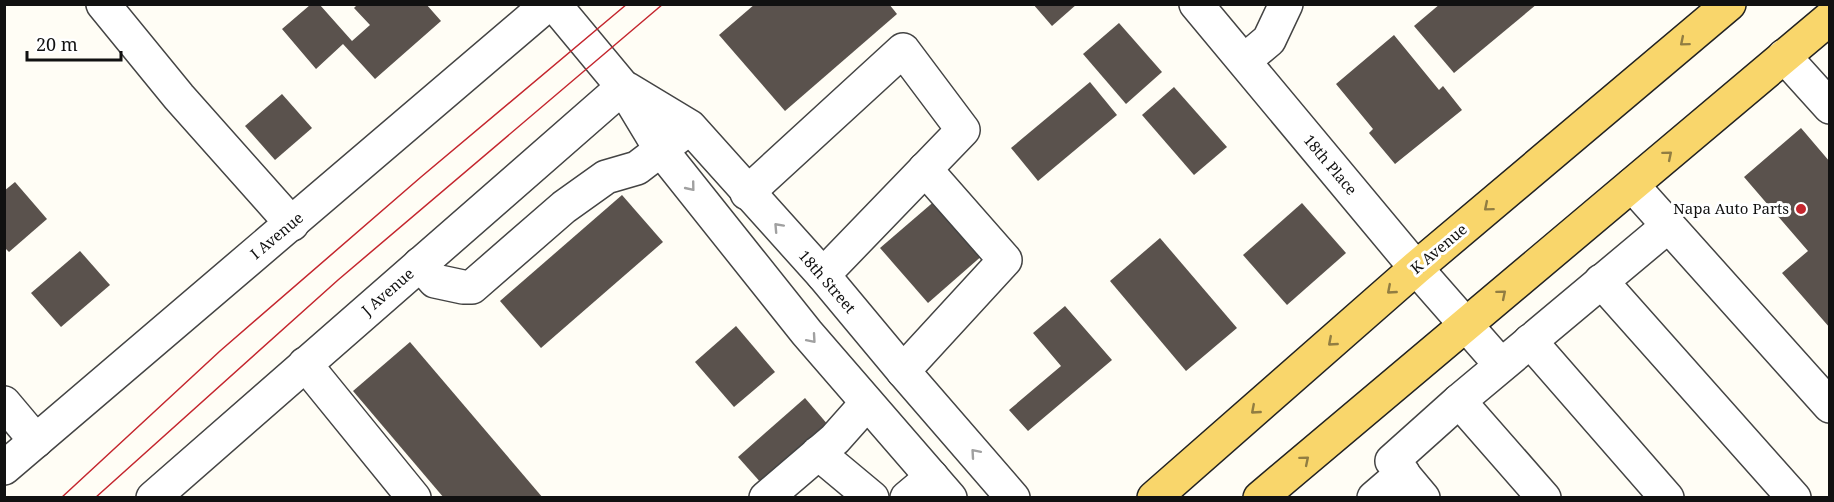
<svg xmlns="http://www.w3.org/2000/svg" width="1834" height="502" viewBox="0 0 1834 502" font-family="'Noto Serif',serif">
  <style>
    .building { fill: #5a524d }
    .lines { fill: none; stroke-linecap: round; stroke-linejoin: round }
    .minor-casing { stroke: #444; stroke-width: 36 }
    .major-casing { stroke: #222; stroke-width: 36 }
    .minor { stroke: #fff; stroke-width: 33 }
    .major { stroke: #f9d66b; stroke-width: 33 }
    .tram { stroke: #c4262e; stroke-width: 1.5 }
    .oneway { stroke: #917d42 }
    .oneway2 { stroke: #a0a0a0 }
    .poi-dot { fill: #c4262e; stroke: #fff; stroke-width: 2 }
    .labels { text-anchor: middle; stroke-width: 6; stroke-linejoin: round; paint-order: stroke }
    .street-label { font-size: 15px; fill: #111; stroke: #fff }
    .poi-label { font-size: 15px; fill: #111; stroke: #fff; text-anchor: end }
  </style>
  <rect width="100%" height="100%" fill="#fffdf5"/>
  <g class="building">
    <polygon points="358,4 426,4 441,21 375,79 343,44 316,69 282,29 310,5 320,5 352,41 370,25 354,8"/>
    <polygon points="755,4 889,4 897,14 785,111 719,35"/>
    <polygon points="1033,4 1077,4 1052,26"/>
    <polygon points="1440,4 1537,4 1454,73 1414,26"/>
    <polygon points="1119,23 1162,72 1126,104 1083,54"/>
    <polygon points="1394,35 1439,90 1443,86 1462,110 1395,164 1369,133 1373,129 1336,84"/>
    <polygon points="1090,82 1117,115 1038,181 1011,148"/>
    <polygon points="1174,87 1227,147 1194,175 1142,115"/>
    <polygon points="282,94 312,128 275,160 245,126"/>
    <polygon points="1801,128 1830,162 1830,328 1782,273 1808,251 1744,177"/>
    <polygon points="15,182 47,219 9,252 4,247 4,191"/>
    <polygon points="622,195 663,242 541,348 500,301"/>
    <polygon points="937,199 984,254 928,303 880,248"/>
    <polygon points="1302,203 1346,253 1287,305 1243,255"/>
    <polygon points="1160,238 1237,328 1186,371 1110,281"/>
    <polygon points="80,251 110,285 61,327 31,293"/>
    <polygon points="1065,306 1112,360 1028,431 1009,410 1061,366 1033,333"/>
    <polygon points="736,326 775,372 734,407 695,362"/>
    <polygon points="410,342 543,498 444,498 353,391"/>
    <polygon points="805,398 829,426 762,484 738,457"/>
  </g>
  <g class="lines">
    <defs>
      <g id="minor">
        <polyline points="103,4 179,97 292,224"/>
        <polyline points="554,4 623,87 661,150 807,333 950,498"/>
        <polyline points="1196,4 1416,268 1501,365"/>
        <polyline points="1784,56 1830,107"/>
        <polyline points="1244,61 1269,40 1286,4"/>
        <polyline points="627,89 690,127 823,275 903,371 1013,498"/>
        <polyline points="1632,185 1830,406"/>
        <polyline points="747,193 903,50 963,130 823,275"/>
        <polyline points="420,264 435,281 463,287 472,287 564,207 606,177 637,168 679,136"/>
        <polyline points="1601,281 1794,498"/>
        <polyline points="1530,341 1667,498"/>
        <polyline points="305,364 414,498"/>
        <polyline points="903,371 1005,260 925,169"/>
        <polyline points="4,403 36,441"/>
        <polyline points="818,453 872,498"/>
        <polyline points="4,468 548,4"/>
        <polyline points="153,498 623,87"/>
        <polyline points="766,498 835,439 867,403"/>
        <polyline points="907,498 932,477"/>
        <polyline points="1374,498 1403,473"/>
        <polyline points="1423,498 1392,461 1459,401"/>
        <polyline points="1544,498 1459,401 1668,226"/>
      </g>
      <g id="major">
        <polyline points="1154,498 1416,268 1729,4"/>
        <polyline points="1260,498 1830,18"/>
      </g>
    </defs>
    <use href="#minor" class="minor-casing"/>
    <use href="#major" class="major-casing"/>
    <use href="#minor" class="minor"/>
    <use href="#major" class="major"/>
    <g class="tram">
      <polyline points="61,498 220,351 421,177 627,4"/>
      <polyline points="95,498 338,280 663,4"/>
    </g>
  </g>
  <defs><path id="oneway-chevron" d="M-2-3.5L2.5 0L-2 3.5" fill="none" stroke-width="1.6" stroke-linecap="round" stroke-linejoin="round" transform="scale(1.5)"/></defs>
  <g class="oneway">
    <use href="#oneway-chevron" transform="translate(1684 42) rotate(140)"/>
    <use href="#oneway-chevron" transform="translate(1668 155) rotate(-40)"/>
    <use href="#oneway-chevron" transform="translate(1488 207) rotate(140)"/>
    <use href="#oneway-chevron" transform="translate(1391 290) rotate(139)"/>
    <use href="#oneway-chevron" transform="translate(1502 294) rotate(-40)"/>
    <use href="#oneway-chevron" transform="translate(1332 342) rotate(139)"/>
    <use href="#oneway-chevron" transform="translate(1255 410) rotate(139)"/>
    <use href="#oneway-chevron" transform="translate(1305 460) rotate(-40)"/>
  </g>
  <g class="oneway2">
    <use href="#oneway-chevron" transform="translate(691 187) rotate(51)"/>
    <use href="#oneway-chevron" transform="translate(778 227) rotate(-133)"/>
    <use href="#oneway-chevron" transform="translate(812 339) rotate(49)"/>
    <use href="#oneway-chevron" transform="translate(975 453) rotate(-131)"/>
  </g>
  <circle class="poi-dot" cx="1801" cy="209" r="6"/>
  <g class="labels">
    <g class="street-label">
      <text transform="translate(1330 165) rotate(50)" y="5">18th Place</text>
      <text transform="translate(277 236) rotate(-40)" y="5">I Avenue</text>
      <text transform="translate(1439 249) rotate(-40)" y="5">K Avenue</text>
      <text transform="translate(827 282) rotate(49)" y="5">18th Street</text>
      <text transform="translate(388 292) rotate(-41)" y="5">J Avenue</text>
    </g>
    <g class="poi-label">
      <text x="1789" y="214">Napa Auto Parts</text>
    </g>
  </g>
  <rect width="1834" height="502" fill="none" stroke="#111111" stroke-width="12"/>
  <path d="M27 51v9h94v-9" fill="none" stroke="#111111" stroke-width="3"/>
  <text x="36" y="51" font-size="18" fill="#111111" stroke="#ffffff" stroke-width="4.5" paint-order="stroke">20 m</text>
</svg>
